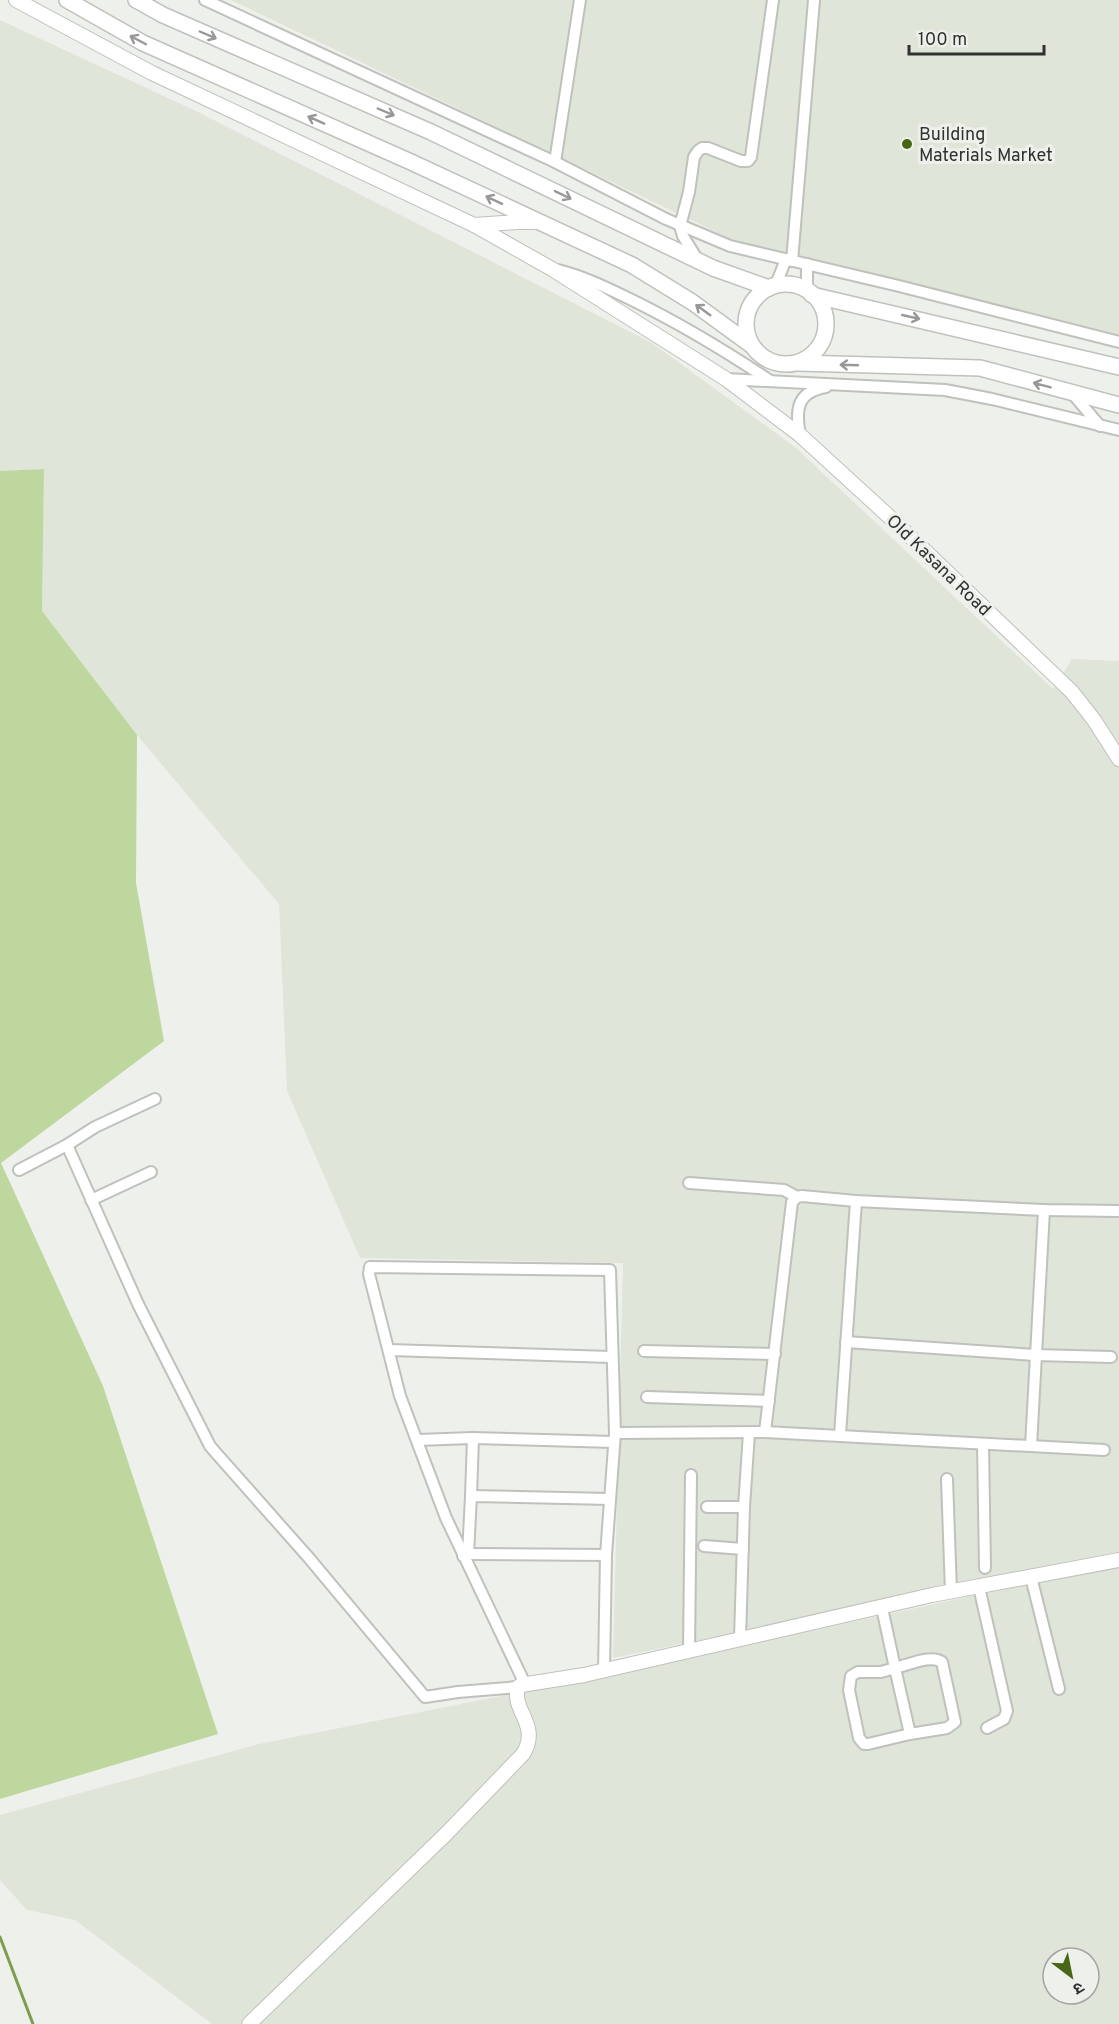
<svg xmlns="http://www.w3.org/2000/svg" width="1119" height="2024" viewBox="0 0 1119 2024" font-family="Overpass,'Noto Sans Devanagari',sans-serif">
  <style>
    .built { fill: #dfe5d9; fill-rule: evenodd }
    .green { fill: #bed79e }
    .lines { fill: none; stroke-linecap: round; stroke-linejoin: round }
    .stream { stroke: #7e9d51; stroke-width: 3 }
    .minor-casing { stroke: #bfc1bc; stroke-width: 14 }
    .tertiary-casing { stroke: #bfc1bc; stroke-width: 16 }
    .secondary-casing { stroke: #bfc1bc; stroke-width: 18 }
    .minor { stroke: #fff; stroke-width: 10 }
    .tertiary { stroke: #fff; stroke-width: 14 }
    .secondary { stroke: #fff; stroke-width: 15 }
    .oneway { stroke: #989898 }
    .poi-dot { fill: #496516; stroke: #eef1eb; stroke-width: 2 }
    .labels { text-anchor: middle; stroke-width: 6; stroke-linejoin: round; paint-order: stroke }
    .poi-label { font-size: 18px; fill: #313230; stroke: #eef1eb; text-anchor: start }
    .street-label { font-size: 18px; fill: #313230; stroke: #eef1eb }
  </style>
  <rect width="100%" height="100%" fill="#eef1eb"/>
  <g class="built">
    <polygon points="231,0 1119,0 1119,344 733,240"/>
    <polygon points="0,20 196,111 652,343 795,447 1053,689 1072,659 1119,661 1119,1554 613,1658 623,1263 360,1258 287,1091 279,904 137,735 42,611 44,469 0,471"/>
    <path d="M1119,1568v456h-907l-137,-104 -48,-10 -27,-30v-65l259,-71 354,-70 413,-90zM1053,1958h36v36h-36z"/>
  </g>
  <polygon class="green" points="44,469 42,611 137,735 136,883 164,1041 1,1163 103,1386 218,1734 0,1799 0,471"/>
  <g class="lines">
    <polyline class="stream" points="0,1937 33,2024"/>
    <defs>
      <g id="minor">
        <polyline points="205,0 555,162 666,219 730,246 899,286 1119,342"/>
        <polyline points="555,162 580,0"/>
        <polyline points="697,259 683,236 680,226 689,192 694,157 698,151 702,148 708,148 741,161 748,161 751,157 773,0"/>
        <polyline points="792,261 814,0"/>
        <polyline points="807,264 807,290"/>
        <path d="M558,270c25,6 49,18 72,29 49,24 94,51 139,81"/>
        <polyline points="775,287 786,259"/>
        <polyline points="726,379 945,390 992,399 1119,430"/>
        <polyline points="1072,393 1100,426"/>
        <path d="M800,435c-5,-26 -3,-43 26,-48"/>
        <polyline points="67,1145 138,1304 210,1446 216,1453 309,1558 425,1697 458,1692 518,1687"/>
        <polyline points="19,1170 67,1145 95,1127 155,1099"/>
        <polyline points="689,1183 784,1190 797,1197"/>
        <polyline points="91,1200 151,1172"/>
        <polyline points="846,1342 1035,1355 1111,1357"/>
        <polyline points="389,1350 611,1357"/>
        <polyline points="644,1351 775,1354"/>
        <polyline points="647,1397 769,1401"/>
        <polyline points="765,1432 792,1202 797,1197 802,1196 856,1201"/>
        <polyline points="615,1433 765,1432 1104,1450"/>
        <polyline points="840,1435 856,1201 1044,1210 1119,1211"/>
        <polyline points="417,1440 473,1438 614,1442"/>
        <polyline points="983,1444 985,1568"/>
        <polyline points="1031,1446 1044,1210"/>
        <polyline points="947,1479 951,1592"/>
        <polyline points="471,1496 473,1438"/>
        <polyline points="707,1507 744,1507"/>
        <polyline points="704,1546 743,1549"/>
        <polyline points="468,1554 606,1555"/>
        <polyline points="463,1556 468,1554 471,1496 610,1499"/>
        <polyline points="1031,1577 1059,1689"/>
        <polyline points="979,1587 1007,1711 1004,1719 987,1728"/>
        <path d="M882,1608l13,60c13,-3 36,-14 47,-6l13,60 -8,6 -37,6 -42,10h-4l-5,-6 -10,-48 2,-14 7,-4h23l14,-4 15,66"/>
        <polyline points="740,1639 744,1507 749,1433"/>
        <polyline points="689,1651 691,1475"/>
        <polyline points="525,1684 446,1518 400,1396 369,1274 370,1267 610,1270 615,1433 606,1555 604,1671"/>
      </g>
      <g id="tertiary">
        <polyline points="16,0 152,73 474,225 552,269 726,379 800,435 895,522 1072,692 1094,720 1119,759"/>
        <polyline points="474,225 517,222 538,222"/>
        <path d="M249,2024l197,-190 77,-80c18,-29 -12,-43 -5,-67l3,-2 63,-10 348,-80 187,-35"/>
      </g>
      <g id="secondary">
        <polyline points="67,0 143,43 411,162 632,265 692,302 751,345"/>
        <polyline points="136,0 163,15 431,132 713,268 769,288"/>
        <circle cx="786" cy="324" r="40"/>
        <polyline points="812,295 1119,367"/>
        <polyline points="798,363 980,368 1119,405"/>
      </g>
    </defs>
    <use href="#minor" class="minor-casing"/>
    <use href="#tertiary" class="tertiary-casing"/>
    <use href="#secondary" class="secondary-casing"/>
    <use href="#minor" class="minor"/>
    <use href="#tertiary" class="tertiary"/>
    <use href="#secondary" class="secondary"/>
  </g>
  <defs><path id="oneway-shaft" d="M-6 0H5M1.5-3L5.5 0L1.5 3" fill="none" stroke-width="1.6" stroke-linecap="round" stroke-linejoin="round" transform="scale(1.5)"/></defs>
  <g class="oneway">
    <use href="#oneway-shaft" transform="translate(208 35) rotate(23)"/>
    <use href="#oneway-shaft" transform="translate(138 40) rotate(-152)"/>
    <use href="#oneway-shaft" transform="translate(386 112) rotate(23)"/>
    <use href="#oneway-shaft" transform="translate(316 120) rotate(-156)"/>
    <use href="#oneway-shaft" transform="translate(563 195) rotate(26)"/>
    <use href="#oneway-shaft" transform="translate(494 200) rotate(-155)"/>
    <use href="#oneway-shaft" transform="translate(703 310) rotate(-144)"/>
    <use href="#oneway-shaft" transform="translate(911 317) rotate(13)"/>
    <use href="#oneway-shaft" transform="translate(849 365) rotate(-178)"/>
    <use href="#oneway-shaft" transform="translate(1042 385) rotate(-165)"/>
  </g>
  <circle class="poi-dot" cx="907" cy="144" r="6"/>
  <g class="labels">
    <g class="poi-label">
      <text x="919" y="140">Building<tspan x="919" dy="21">Materials Market</tspan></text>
    </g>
    <g class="street-label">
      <text transform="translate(939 565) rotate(44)" y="6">Old Kasana Road</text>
    </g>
  </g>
  <g transform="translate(1071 1976) rotate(148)"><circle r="28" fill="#eef1eb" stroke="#a2a5a0" stroke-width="1.5"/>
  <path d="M0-4.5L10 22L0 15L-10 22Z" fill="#496516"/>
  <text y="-9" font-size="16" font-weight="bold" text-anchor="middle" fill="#313230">उ</text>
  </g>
  <path d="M909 45v9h135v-9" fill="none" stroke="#313230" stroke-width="3"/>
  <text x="918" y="45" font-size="18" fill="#313230" stroke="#eef1eb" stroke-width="4.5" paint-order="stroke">100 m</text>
</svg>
